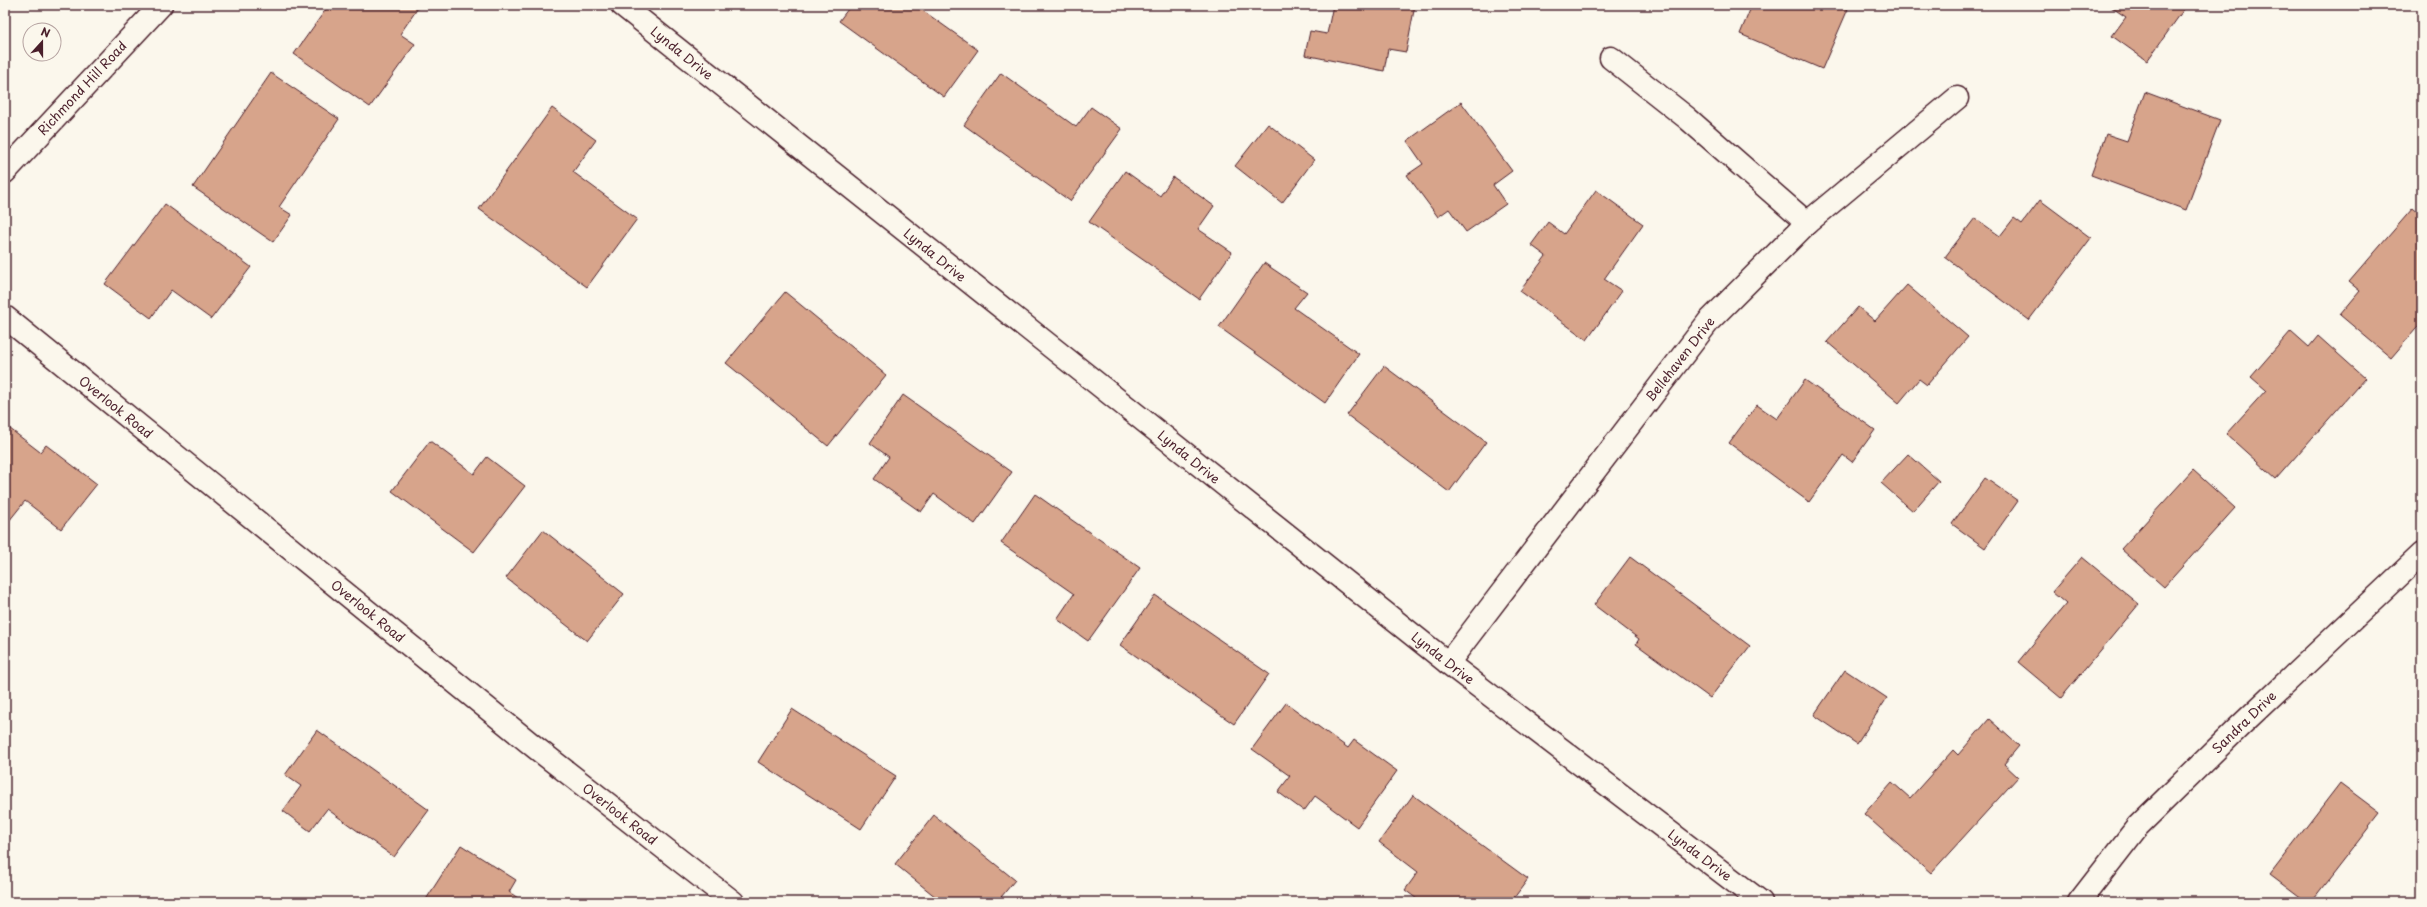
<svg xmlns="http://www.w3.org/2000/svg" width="2427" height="907" viewBox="0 0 2427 907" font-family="'Playpen Sans',sans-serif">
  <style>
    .building { fill: #d7a48b; stroke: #4a1f2b }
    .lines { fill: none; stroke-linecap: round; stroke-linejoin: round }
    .minor-casing { stroke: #4a1f2b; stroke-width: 25 }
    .minor { stroke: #fbf7ec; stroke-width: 22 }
    .labels { text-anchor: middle; stroke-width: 3; stroke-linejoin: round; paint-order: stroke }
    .street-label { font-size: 13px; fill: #4a1f2b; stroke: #fbf7ec }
  </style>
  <rect width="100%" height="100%" fill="#fbf7ec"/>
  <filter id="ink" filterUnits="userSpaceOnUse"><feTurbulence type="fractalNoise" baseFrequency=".025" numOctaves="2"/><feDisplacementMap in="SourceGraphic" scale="8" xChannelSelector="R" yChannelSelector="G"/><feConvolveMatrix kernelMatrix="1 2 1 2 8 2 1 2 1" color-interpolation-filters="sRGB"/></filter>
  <g filter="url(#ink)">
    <g class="building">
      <polygon points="329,5 420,5 400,34 415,44 370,107 294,54"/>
      <polygon points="851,5 915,5 978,50 944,97 839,21"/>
      <polygon points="1333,5 1415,5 1406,52 1388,49 1384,71 1305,55 1310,31 1327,34"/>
      <polygon points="1752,5 1838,5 1848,9 1822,69 1740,34"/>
      <polygon points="2108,5 2187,5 2147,61 2112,36 2126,17"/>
      <polygon points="271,73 339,119 279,207 292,215 273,242 193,187"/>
      <polygon points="1001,73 1076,127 1091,107 1122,129 1070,201 964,125"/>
      <polygon points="2145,92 2220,120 2186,210 2091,175 2106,134 2127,141"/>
      <polygon points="1461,102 1512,171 1493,185 1506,204 1466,232 1449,209 1438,217 1407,175 1423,164 1407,141"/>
      <polygon points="552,108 596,140 573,172 637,219 587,287 479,209"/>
      <polygon points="1268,124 1314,160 1282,203 1235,166"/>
      <polygon points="1125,171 1160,196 1173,177 1214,206 1198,229 1232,252 1199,299 1089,222"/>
      <polygon points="1596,190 1643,224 1604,279 1622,291 1587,340 1520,291 1546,256 1531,245 1548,222 1564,234"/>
      <polygon points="2040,200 2091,238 2029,320 1945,257 1975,218 2000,236 2014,218 2022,224"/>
      <polygon points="165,204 251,267 211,319 171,290 151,318 105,284"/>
      <polygon points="2413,208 2422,216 2422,322 2391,358 2340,315 2360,291 2349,282"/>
      <polygon points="1264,263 1307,292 1294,308 1359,354 1325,403 1219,327"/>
      <polygon points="1907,285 1968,337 1927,385 1919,379 1899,403 1827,342 1858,307 1875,321"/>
      <polygon points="785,292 886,375 828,446 726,363"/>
      <polygon points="2291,331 2309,347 2318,336 2365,378 2276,479 2226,434 2266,390 2251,377"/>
      <polygon points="1384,366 1486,442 1449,492 1347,415"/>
      <polygon points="1805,380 1875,430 1852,462 1843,455 1809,502 1729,443 1757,405 1777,419"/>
      <polygon points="903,395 1012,472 975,524 934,494 921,512 874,479 889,457 870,443"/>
      <polygon points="5,425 40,452 46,445 97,484 61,529 25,501 5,526"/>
      <polygon points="430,441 474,474 487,457 525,486 474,552 392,491"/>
      <polygon points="1908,454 1939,481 1913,511 1881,483"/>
      <polygon points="2193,470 2235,508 2164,587 2121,549"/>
      <polygon points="1985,478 2018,501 1985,548 1952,524"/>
      <polygon points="1035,494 1140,568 1088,641 1057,619 1074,594 1001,543"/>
      <polygon points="543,530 624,594 587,641 506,578"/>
      <polygon points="1630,557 1750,646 1710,698 1636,644 1639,639 1594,605"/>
      <polygon points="2082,557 2139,604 2061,698 2018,662 2066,604 2052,592"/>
      <polygon points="1155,595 1269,674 1234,724 1120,645"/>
      <polygon points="1845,670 1887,698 1857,744 1814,715"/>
      <polygon points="1286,703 1348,748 1354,740 1397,771 1357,827 1315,796 1304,811 1278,792 1290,776 1252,749"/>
      <polygon points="792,709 896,776 861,829 758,762"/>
      <polygon points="1989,719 2019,746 2004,764 2018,777 1931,873 1864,814 1892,782 1910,798 1953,750 1958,755"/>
      <polygon points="317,730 429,810 394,857 327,809 310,831 283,811 301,786 285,775"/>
      <polygon points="2340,783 2380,813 2311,902 2307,902 2270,874"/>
      <polygon points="1413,795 1528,879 1511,902 1454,902 1450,899 1448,902 1421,902 1405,890 1418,872 1379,842"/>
      <polygon points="934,815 1015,880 997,902 942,902 895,864"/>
      <polygon points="461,845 516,880 509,892 524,902 425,901"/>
    </g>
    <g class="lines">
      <defs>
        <g id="minor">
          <polyline points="622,5 1448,663 1761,902"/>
          <polyline points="1611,58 1687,118 1807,223"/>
          <polyline points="5,172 161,5"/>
          <polyline points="5,317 536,748 733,902"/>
          <polyline points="1448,663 1709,321 1807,223 1957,98"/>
          <polyline points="2079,902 2138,826 2240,726 2422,554"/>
        </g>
      </defs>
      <use href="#minor" class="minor-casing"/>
      <use href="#minor" class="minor"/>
    </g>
  </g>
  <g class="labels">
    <g class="street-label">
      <text transform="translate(682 53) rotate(39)" y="5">Lynda Drive</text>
      <text transform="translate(82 88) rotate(-47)" y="5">Richmond Hill Road</text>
      <text transform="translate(935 255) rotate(39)" y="5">Lynda Drive</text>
      <text transform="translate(1680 359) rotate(-52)" y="5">Bellehaven Drive</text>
      <text transform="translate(116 407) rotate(39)" y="5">Overlook Road</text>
      <text transform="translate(1189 457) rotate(39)" y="5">Lynda Drive</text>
      <text transform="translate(368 611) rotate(39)" y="5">Overlook Road</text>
      <text transform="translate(1443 658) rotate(38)" y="5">Lynda Drive</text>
      <text transform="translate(2244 722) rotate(-44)" y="5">Sandra Drive</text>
      <text transform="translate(620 814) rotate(38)" y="5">Overlook Road</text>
      <text transform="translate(1700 855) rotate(37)" y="5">Lynda Drive</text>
    </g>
  </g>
  <rect width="2427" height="907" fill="none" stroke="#fbf7ec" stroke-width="20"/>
  <rect x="10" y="10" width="2407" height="887" fill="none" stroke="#4a1f2b" stroke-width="1.5" filter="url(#ink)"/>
  <g transform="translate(42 42) rotate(21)"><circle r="19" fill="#fbf7ec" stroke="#b4a19f"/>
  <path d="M0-3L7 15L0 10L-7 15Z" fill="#4a1f2b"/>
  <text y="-6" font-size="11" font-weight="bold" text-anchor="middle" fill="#4a1f2b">N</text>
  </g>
</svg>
